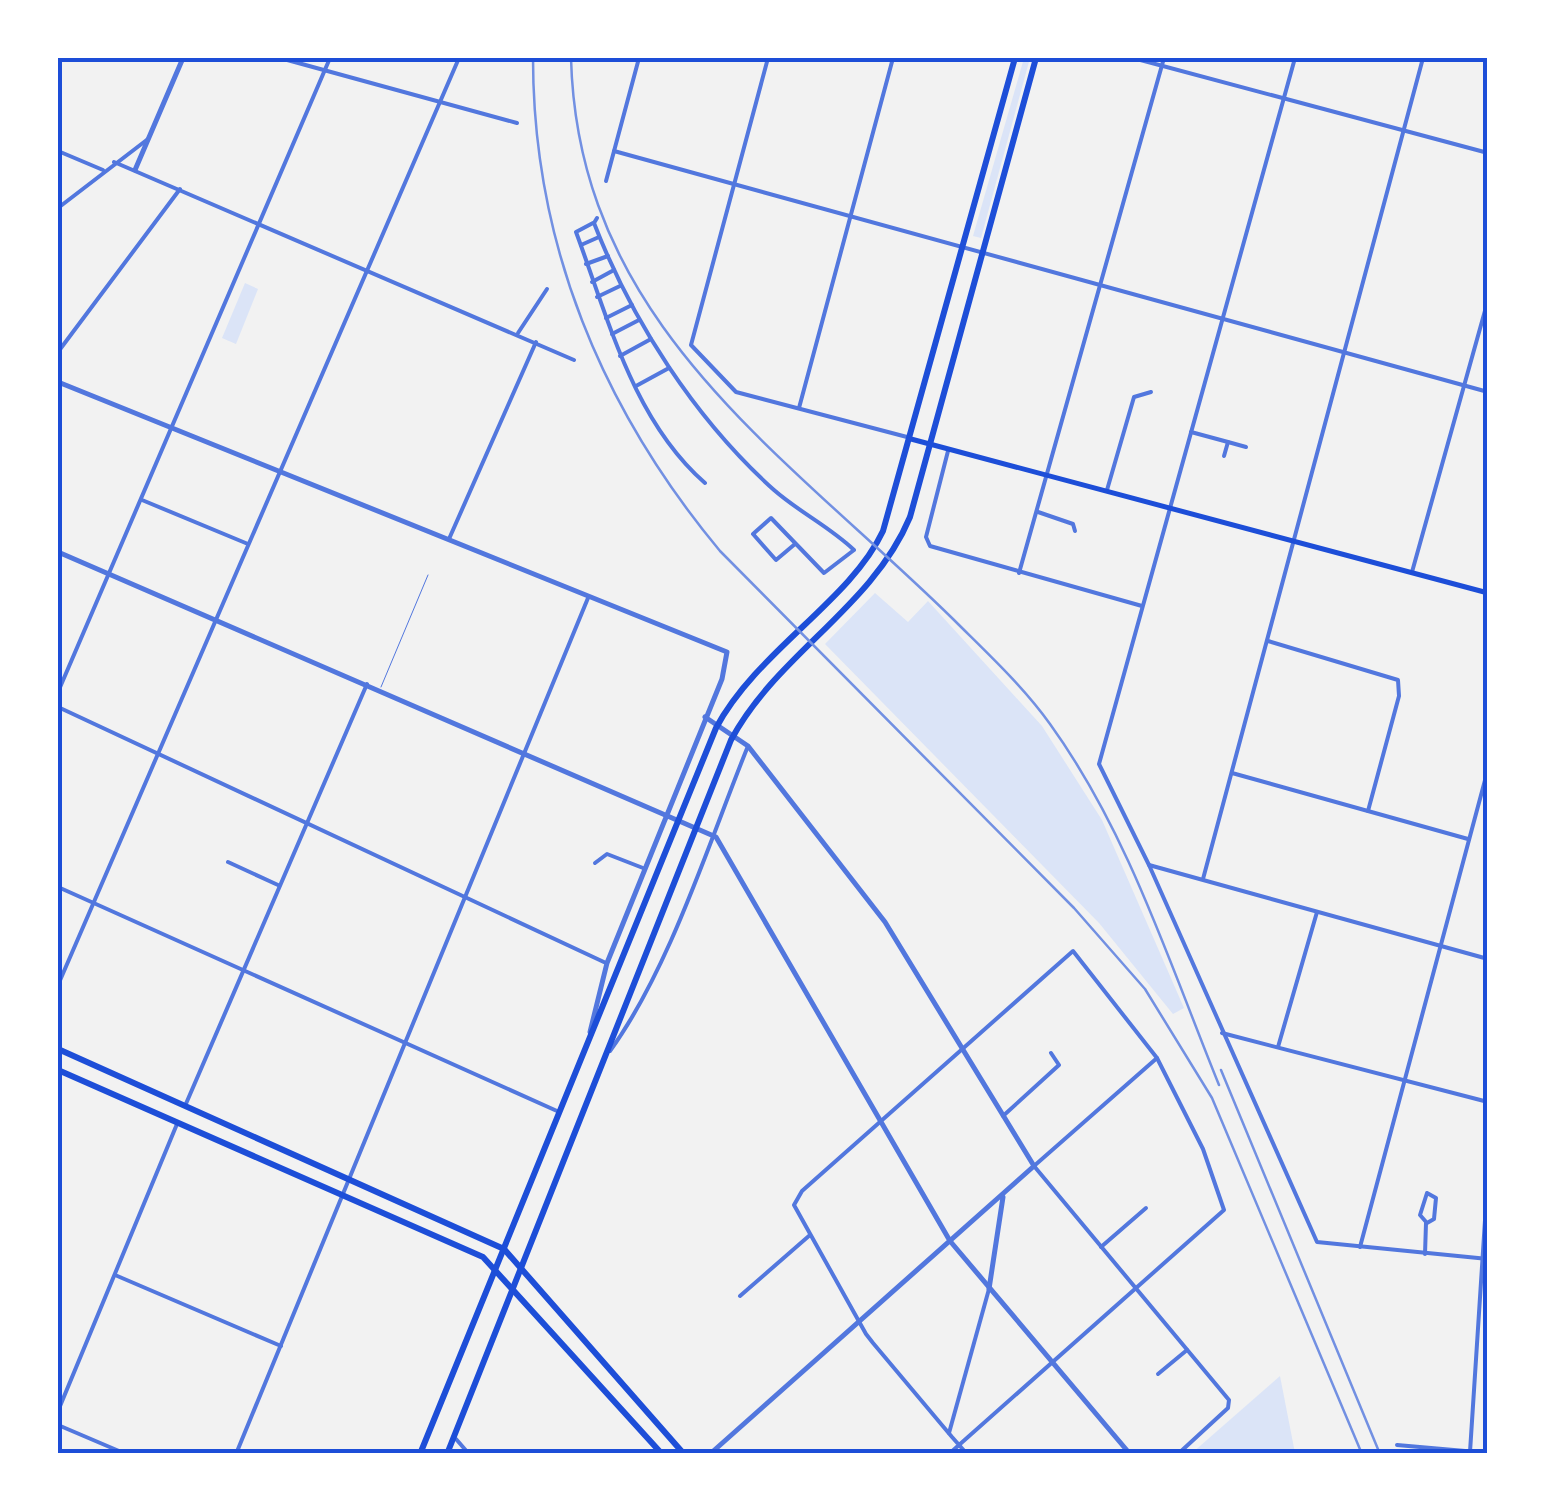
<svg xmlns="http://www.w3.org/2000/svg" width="1545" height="1511" viewBox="0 0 1545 1511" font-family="'PT Sans',sans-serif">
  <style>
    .green { fill: #dbe4f7 }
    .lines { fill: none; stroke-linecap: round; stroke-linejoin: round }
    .service { stroke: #5277de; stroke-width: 1 }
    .minor { stroke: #5277de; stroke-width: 4 }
    .tertiary { stroke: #5277de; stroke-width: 5 }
    .secondary { stroke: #1d4ed8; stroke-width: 5 }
    .primary { stroke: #1d4ed8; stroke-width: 6 }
    .rail { stroke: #7290e2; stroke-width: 2.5 }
    .neatline { fill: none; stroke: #1d4ed8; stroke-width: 4 }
  </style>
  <rect width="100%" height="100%" fill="#f2f2f2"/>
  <g class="green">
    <polygon points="1024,58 1030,58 981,238 973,236"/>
    <polygon points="245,283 258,289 236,344 222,338"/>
    <polygon points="875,593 908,622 928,601 1042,726 1102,820 1184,1008 1173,1014 1099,923 825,644"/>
    <polygon points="1280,1376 1295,1453 1192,1453"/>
  </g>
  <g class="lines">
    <polyline class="service" points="381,687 428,575"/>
    <g class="minor">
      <polyline points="280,58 517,123"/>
      <polyline points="768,58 691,345 736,392 907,437"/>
      <polyline points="1133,58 1488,153"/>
      <polyline points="1295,58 1099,764 1149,865 1317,1242 1488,1259"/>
      <polyline points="58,151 103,170"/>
      <polyline points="614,151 1488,392"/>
      <polyline points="114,162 574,360"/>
      <polyline points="606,181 639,58"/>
      <polyline points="58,208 148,139"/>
      <path d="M597,218l-3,5c38,98 101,196 180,267 25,22 56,37 80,60l-30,23 -53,-55 -18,16 23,26 19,-16"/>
      <path d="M593,223l-17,9c32,86 57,188 129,251"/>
      <polyline points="581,245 599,237"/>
      <polyline points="586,264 608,256"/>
      <polyline points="592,282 614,270"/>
      <polyline points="597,297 620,286"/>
      <polyline points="606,318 632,305"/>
      <polyline points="518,333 547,289"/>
      <polyline points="612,334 639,320"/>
      <polyline points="58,352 180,189"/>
      <polyline points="620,356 651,339"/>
      <polyline points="636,386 669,368"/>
      <polyline points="799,408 893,58"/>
      <polyline points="1191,432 1228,442 1224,456"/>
      <polyline points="1228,442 1246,447"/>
      <polyline points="948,451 926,537 930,546 1142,606"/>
      <polyline points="1107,490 1134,397 1151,392"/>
      <polyline points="142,500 248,544"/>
      <polyline points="1038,512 1073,524 1075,531"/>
      <polyline points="449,539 536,342"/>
      <polyline points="1412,572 1488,300"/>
      <polyline points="1019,573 1164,58"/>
      <polyline points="1268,641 1398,680 1399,696 1368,811"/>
      <polyline points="58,692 330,58"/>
      <polyline points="58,707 606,963"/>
      <polyline points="1232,773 1468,839"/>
      <polyline points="228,862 278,885"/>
      <polyline points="595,863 607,854 643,868"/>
      <polyline points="1149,865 1488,959"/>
      <polyline points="1203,879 1423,58"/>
      <polyline points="58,887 557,1111"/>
      <polyline points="58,985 459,58"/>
      <polyline points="1222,1033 1488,1102"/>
      <polyline points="1278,1047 1317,912"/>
      <path d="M610,1051c60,-83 99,-209 138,-305"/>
      <polyline points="1157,1058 1034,1166 1229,1400 1228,1408 1178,1454"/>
      <polyline points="185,1106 367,684"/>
      <polyline points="1003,1116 1059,1065 1051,1053"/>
      <polygon points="1427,1193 1436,1198 1434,1219 1427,1223 1420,1215"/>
      <polyline points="1101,1247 1146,1208"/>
      <polyline points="1360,1247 1488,769"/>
      <polyline points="1425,1254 1426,1223"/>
      <polyline points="115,1275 281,1346"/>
      <polyline points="740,1296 810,1235"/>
      <polyline points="1158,1374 1187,1350"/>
      <polyline points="58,1411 177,1124"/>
      <polyline points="58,1425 126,1454"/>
      <polyline points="949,1433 989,1289"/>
      <polyline points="456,1439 469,1454"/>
      <polyline points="1397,1445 1488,1453"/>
      <polyline points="1470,1452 1488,1174"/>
      <polyline points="236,1454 588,598"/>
      <polyline points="949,1454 959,1445 1224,1210 1203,1149 1157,1058 1073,951 802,1191 794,1205 866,1334 873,1343 952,1437 967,1454"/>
    </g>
    <g class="tertiary">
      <polyline points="135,170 183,58"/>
      <polyline points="58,382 727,652 722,679 607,963 590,1032"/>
      <polyline points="58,552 716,837 950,1241 1130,1454"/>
      <polyline points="705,717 748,746 885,922 1034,1166 710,1454"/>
      <polyline points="989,1289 1003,1197"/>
    </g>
    <polyline class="secondary" points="911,439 1488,593"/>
    <g class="primary">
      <polyline points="58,1049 504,1249 684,1454"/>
      <polyline points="58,1070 483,1257 662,1454"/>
      <path d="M420,1454l296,-726c41,-77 134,-127 167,-197l132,-473"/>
      <path d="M447,1454l284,-714c46,-86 141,-132 179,-223l126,-459"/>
    </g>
    <g class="rail">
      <path d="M533,58c0,186 69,351 187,493l354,357 71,81 67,109 150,356"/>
      <path d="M571,58c7,265 211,393 382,561 33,33 69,66 97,105 78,108 119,238 169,361"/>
      <polyline points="1221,1070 1380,1454"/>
    </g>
  </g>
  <rect width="1545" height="1511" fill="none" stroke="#ffffff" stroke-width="120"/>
  <rect x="60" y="60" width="1425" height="1391" class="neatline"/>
</svg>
